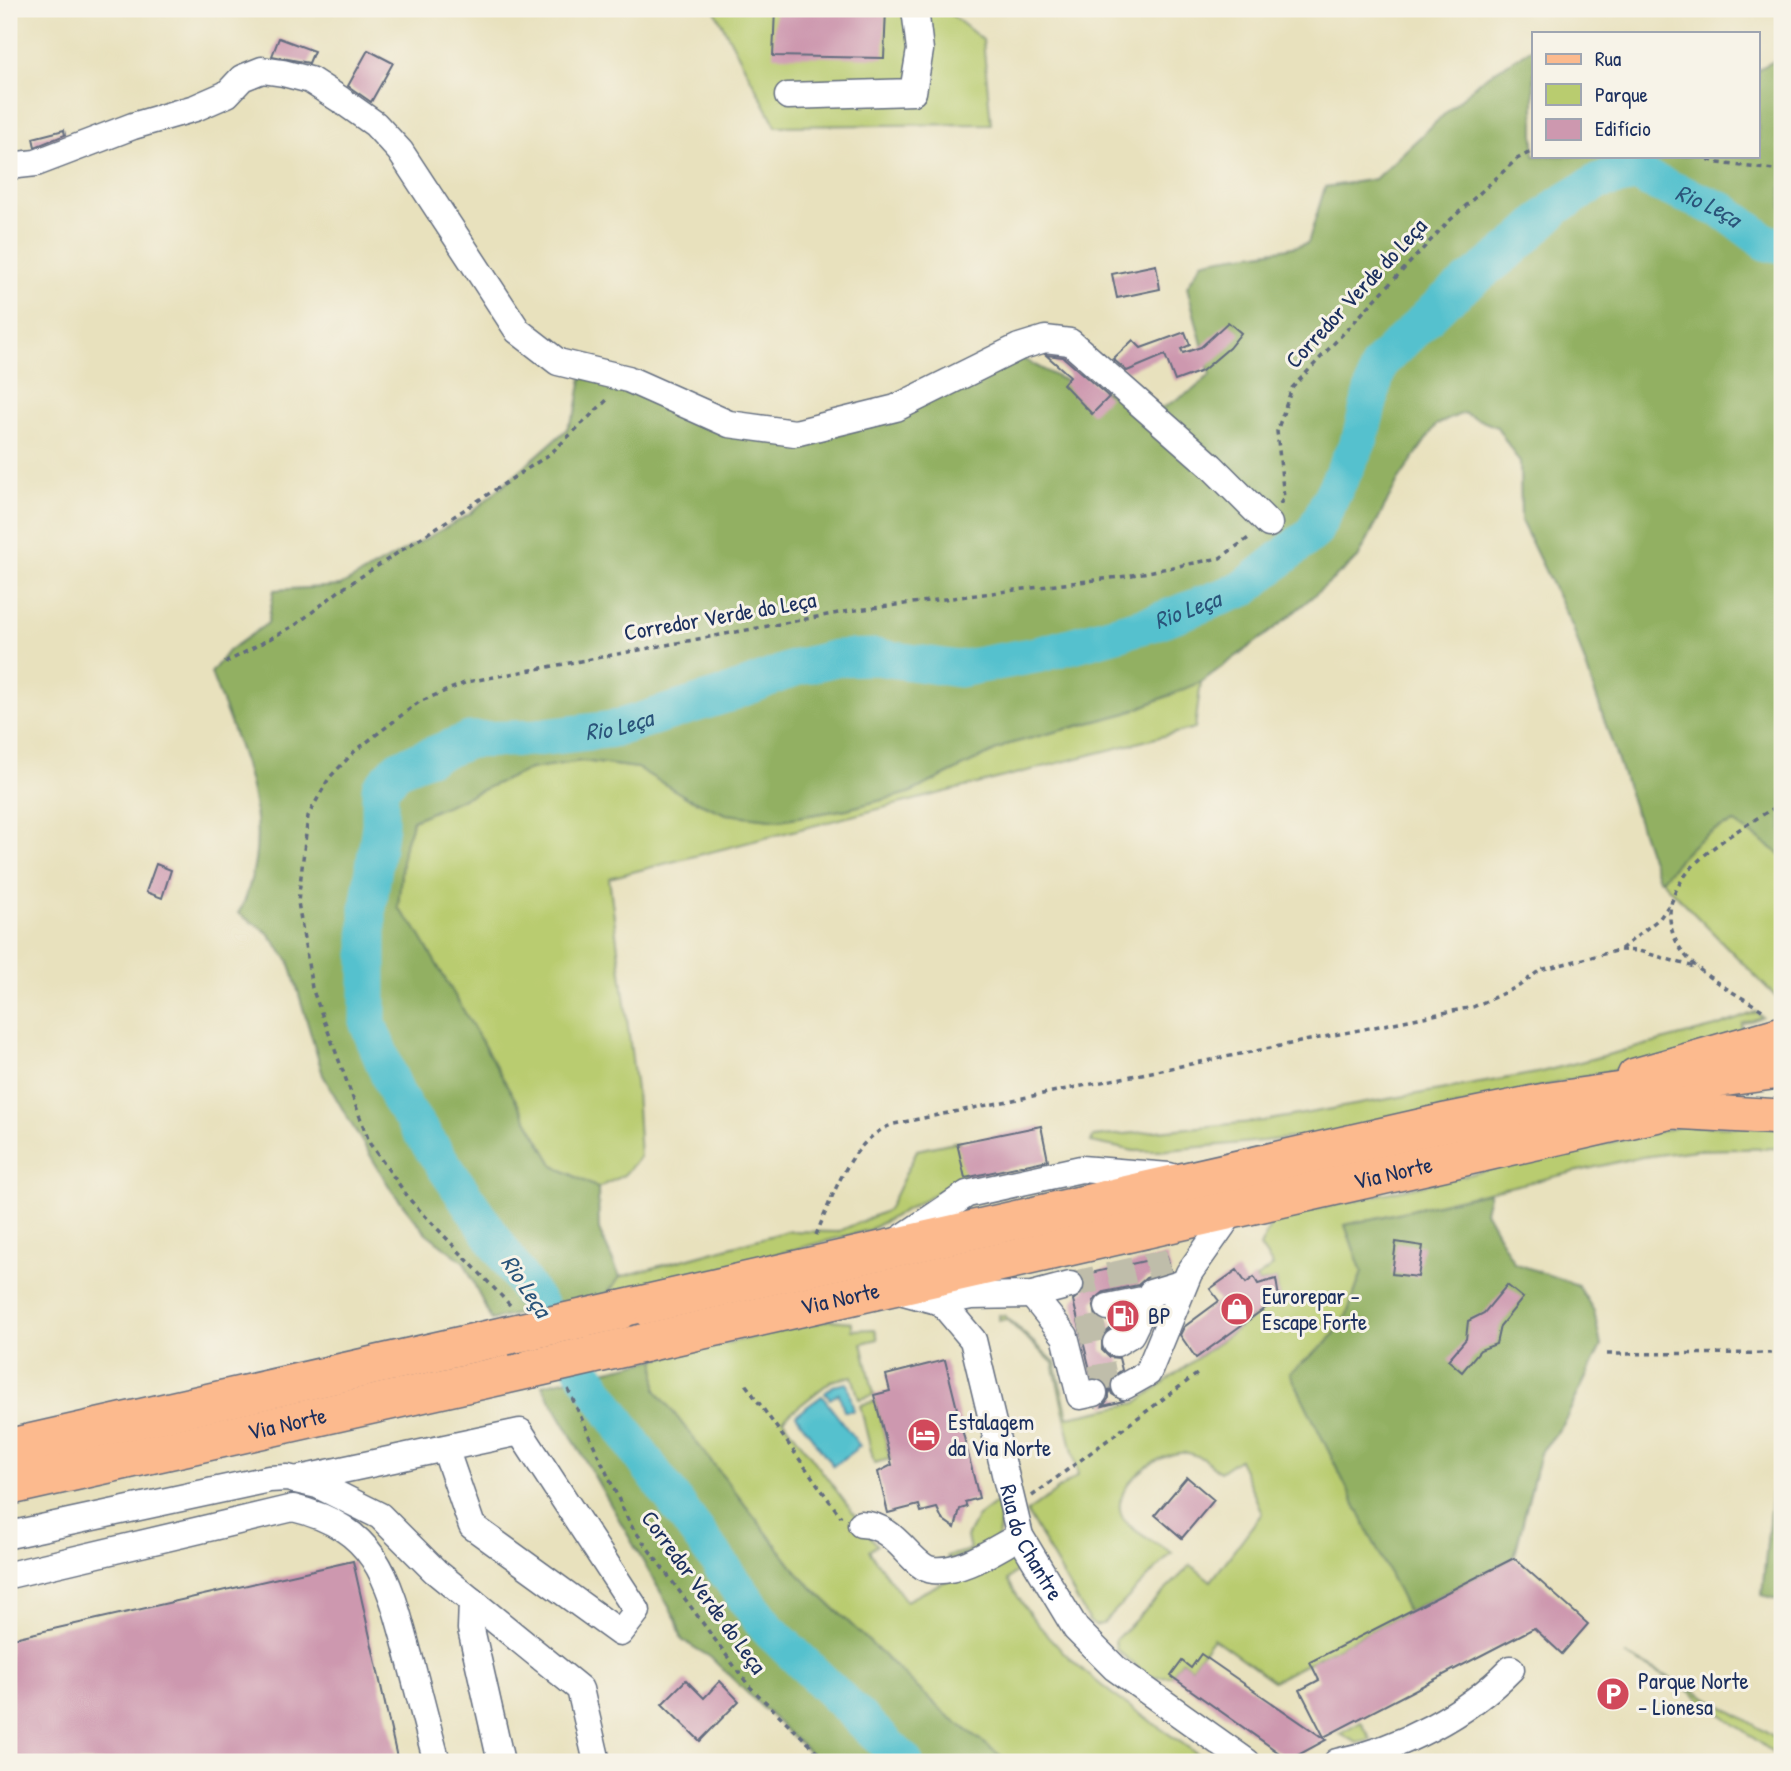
<svg xmlns="http://www.w3.org/2000/svg" width="1791" height="1771" viewBox="0 0 1791 1771" font-family="'Patrick Hand',sans-serif">
  <style>
    .green { fill: #b9cc6f; stroke: #6a7e66; stroke-width: 2 }
    .forest { fill: #92b062; stroke: #567060; stroke-width: 2 }
    .water { fill: #55c1ce; stroke: #387896; stroke-width: 2 }
    .lines { fill: none; stroke-linecap: round; stroke-linejoin: round }
    .river { stroke: #55c1ce; stroke-width: 37 }
    .building { fill: #cd98af }
    .minor-tunnel { stroke: #bfbdaa; stroke-width: 26; stroke-dasharray: 26 13; stroke-linecap: butt }
    .minor-casing { stroke: #636d7f; stroke-width: 29 }
    .major-casing { stroke: #636d7f; stroke-width: 38 }
    .highway-casing { stroke: #636d7f; stroke-width: 41 }
    .path { stroke: #636d7f; stroke-width: 3.5; stroke-dasharray: 5 5; stroke-linecap: butt }
    .minor { stroke: #fff; stroke-width: 26 }
    .major { stroke: #fcba8e; stroke-width: 35 }
    .highway { stroke: #fcba8e; stroke-width: 38 }
    .highway-bridge-casing { stroke: #636d7f; stroke-width: 41; stroke-linecap: butt }
    .highway-bridge { stroke: #fcba8e; stroke-width: 38 }
    .labels { text-anchor: middle; stroke-width: 6; stroke-linejoin: round; paint-order: stroke }
    .street-label { font-size: 23px; fill: #1b2f5e; stroke: #f7f3e8 }
    .poi-label { font-size: 23px; fill: #1b2f5e; stroke: #f7f3e8; text-anchor: start }
    .water-label { font-size: 24px; font-style: italic; fill: #2a547a; stroke: #f7f3e8 }
  </style>
  <rect width="100%" height="100%" fill="#f7f3e8"/>
  <filter id="ink" filterUnits="userSpaceOnUse"><feTurbulence type="fractalNoise" baseFrequency=".0143" numOctaves="2"/><feDisplacementMap in="SourceGraphic" scale="14" xChannelSelector="R" yChannelSelector="G"/><feConvolveMatrix kernelMatrix="1 2 1 2 8 2 1 2 1" color-interpolation-filters="sRGB"/></filter>
  <filter id="wash" filterUnits="userSpaceOnUse"><feTurbulence type="fractalNoise" baseFrequency=".00686" numOctaves="4" result="noise"/><feDisplacementMap in="SourceGraphic" scale="28" xChannelSelector="R" yChannelSelector="G"/><feGaussianBlur stdDeviation="1.57" result="paint"/><feColorMatrix in="noise" values="0 0 0 0 0 0 0 0 0 0 0 0 0 0 0 0 0 1.4 0 .05"/><feComposite in="paint" operator="in"/></filter>
  <g filter="url(#wash)">
    <rect width="100%" height="100%" fill="#e8e1bd"/>
    <g class="green">
      <polygon points="714,9 944,9 983,40 991,124 776,126"/>
      <polygon points="1201,682 1195,728 609,878 636,1090 640,1157 624,1175 598,1188 554,1166 414,928 398,908 403,850 413,820 530,769 581,761 637,768 688,798 726,814 780,820 847,809 909,793 1009,744 1127,713"/>
      <path d="M1735,823l47,32v148l-121,-123c24,-27 38,-48 74,-57z"/>
      <polygon points="1756,1012 1762,1017 1742,1024 1743,1036 1679,1055 1335,1134 1158,1151 1134,1151 1091,1142 1093,1137 1263,1121 1537,1073 1716,1027"/>
      <path d="M1683,1126l99,1v21l-86,2 -61,8 -290,67 17,47 -16,45 -18,25 -37,31 117,239 -135,69 -60,-43 -22,30 -9,-7 -11,15 -22,1 -33,-28 -1,-9 76,-75 20,16 51,-68 -23,-54 -19,13c-8,-7 -17,-15 -28,-18 -30,-9 -92,39 -66,68 12,13 32,22 46,31l-70,71 -7,2 -6,-5 -62,-109 51,-37 -25,-112 -47,-44 -7,2v-6l6,1 50,46 13,55 68,-14 143,-105 -3,-18 -17,3 -3,-4 17,-13 -13,-19 11,-23 6,-6z"/>
      <polygon points="959,1141 967,1176 869,1230 642,1289 607,1294 620,1277 788,1231 837,1232 888,1210 917,1150"/>
      <path d="M830,1320l22,2v8l23,-1 3,10 -16,4 12,52 -15,4 -7,-23 -21,5 -48,38 94,126 -8,6 37,50 90,-45 17,-3 5,17 -10,10c45,83 127,129 201,182h-200l-66,-50 -142,-135 -145,-187v-31z"/>
      <polygon points="876,1401 890,1459 874,1463 860,1405"/>
      <path d="M997,1502c11,47 -8,47 -49,58l-1,-4 23,-6 -3,-13 10,-20z"/>
      <path d="M1625,1655c54,27 107,54 157,88v16l-98,-72z"/>
      <polygon points="1361,1722 1371,1740 1357,1743 1340,1734"/>
    </g>
    <g class="forest">
      <path d="M1534,47v109h224v-87l24,-12v798l-47,-32c-36,9 -50,30 -74,57l-3,-1 -85,-251 -52,-107 -1,-58 -23,-36 -34,-14 -27,12 -38,56 -40,77 -79,67 -78,57 -74,31 -118,31 -100,49 -62,16 -67,11 -54,-6 -38,-16 -51,-30 -55,-7 -52,8 -117,51 -10,30 -5,58 17,19 139,239 44,22 1,42 21,47 -13,17 -116,26 -27,-58 -38,-29 -34,-42 -45,-74 -24,-42 -34,-114 -21,-28 -30,-20c7,-9 9,-19 12,-30 22,-73 -14,-142 -39,-210l17,-22 40,-28 6,-33 66,-4 130,-72 96,-84 10,-18 6,-35 236,61 200,-82 41,22 103,30 31,-18 17,-15 -23,-88 15,-25c35,-9 72,-8 106,-19l17,-56 50,-8 106,-99z"/>
      <polygon points="1490,1192 1485,1211 1514,1263 1578,1285 1594,1311 1601,1346 1563,1425 1540,1453 1514,1558 1408,1612 1290,1373 1328,1342 1346,1317 1362,1272 1345,1225"/>
      <polygon points="656,1359 656,1390 801,1577 943,1712 1009,1762 819,1762 710,1657 682,1640 676,1619 542,1385"/>
      <polygon points="1774,1469 1782,1471 1782,1601 1762,1595"/>
    </g>
    <g class="water">
      <polygon points="847,1383 854,1411 844,1411 839,1393 830,1399 825,1393 833,1386"/>
      <polygon points="822,1396 860,1446 833,1466 796,1415"/>
    </g>
    <g class="lines">
      <path class="river" id="s1" d="M905,1762l-138,-134 -127,-174 -242,-356 -30,-74v-116l12,-83v-37l19,-20 71,-28 66,-2 78,-9 114,-35 67,-26 41,-10 39,-1 84,12 82,-15 112,-31 90,-34 71,-57 46,-94 19,-74 64,-62 71,-55 44,-41 41,-25 36,-7 89,37 43,32 15,2"/>
    </g>
    <g id="blocks">
      <g class="building">
        <polygon points="775,9 886,9 884,58 773,56"/>
        <polygon points="279,38 314,51 309,63 272,56"/>
        <polygon points="368,50 393,63 371,102 348,86"/>
        <polygon points="64,130 65,135 35,147 33,138"/>
        <polygon points="1156,265 1160,289 1117,298 1112,274"/>
        <polygon points="1228,322 1241,333 1229,348 1202,371 1175,381 1165,355 1127,371 1113,359 1133,340 1141,348 1185,332 1190,345 1181,349 1183,353 1201,347"/>
        <polygon points="1046,355 1063,357 1109,397 1092,414 1063,384 1070,376"/>
        <polygon points="156,864 171,870 162,898 146,892"/>
        <polygon points="1041,1126 1048,1160 965,1178 957,1143"/>
        <polygon points="1396,1242 1423,1246 1418,1277 1392,1274"/>
        <polygon points="1167,1256 1171,1271 1146,1278 1138,1285 1104,1292 1093,1301 1096,1317 1111,1322 1112,1327 1102,1336 1102,1350 1109,1357 1119,1358 1122,1370 1112,1377 1109,1387 1112,1394 1123,1401 1103,1406 1109,1398 1109,1389 1105,1382 1092,1378 1073,1300 1085,1290 1082,1275"/>
        <polygon points="1237,1270 1246,1283 1254,1277 1258,1284 1276,1279 1279,1298 1196,1358 1180,1335 1184,1327 1219,1301 1210,1289"/>
        <polygon points="1507,1285 1523,1298 1500,1326 1496,1344 1480,1350 1462,1372 1448,1360 1466,1339 1468,1321 1484,1313"/>
        <polygon points="945,1360 979,1498 965,1502 967,1507 960,1509 955,1528 942,1519 937,1508 921,1512 919,1505 888,1513 878,1472 892,1465 874,1395 890,1391 886,1375"/>
        <polygon points="1187,1477 1214,1500 1182,1538 1155,1515"/>
        <polygon points="1514,1558 1588,1624 1562,1654 1534,1628 1324,1737 1300,1690 1319,1680 1310,1662"/>
        <polygon points="353,1561 398,1762 9,1762 9,1639"/>
        <polygon points="1201,1654 1326,1740 1289,1760 1171,1676 1182,1661 1191,1668"/>
        <polygon points="686,1680 704,1698 720,1681 739,1701 700,1741 662,1704"/>
      </g>
    </g>
  </g>
  <g filter="url(#ink)">
    <use href="#blocks" fill-opacity="0" stroke="#636d7f" stroke-width="2"/>
    <g class="lines">
      <g class="minor-tunnel">
        <polyline points="1070,1285 1169,1262"/>
        <polyline points="1080,1332 1112,1325"/>
        <polyline points="1091,1379 1122,1373"/>
      </g>
      <defs>
        <g id="minor">
          <polyline points="788,96 913,92 920,50 915,9"/>
          <polyline points="9,166 36,163 133,126 195,108 227,94 242,78 262,70 283,73 310,80 341,100 375,124 400,151 518,331 558,362 628,379 729,424 795,433 896,408 1019,347 1045,339 1070,342 1211,466 1269,524"/>
          <polyline points="899,1240 967,1194 1081,1169 1169,1176"/>
          <path id="s2" d="M892,1289l49,13 32,38 47,196 56,93 39,39 132,94"/>
          <polyline points="1032,1295 1065,1336 1080,1396 1094,1393"/>
          <polyline points="941,1302 971,1296 1032,1295 1070,1285"/>
          <polyline points="1108,1307 1147,1299"/>
          <polyline points="1116,1343 1131,1334 1151,1293 1184,1283"/>
          <polyline points="1125,1386 1148,1373 1189,1273 1234,1209"/>
          <polyline points="295,1480 520,1432 637,1611 620,1633 472,1526 445,1448"/>
          <path d="M861,1524c36,1 50,44 72,46 29,3 62,-21 87,-34"/>
          <polyline points="9,1535 269,1479 287,1478 318,1485 380,1516 435,1571 580,1689 597,1762"/>
          <path d="M9,1575l284,-67c83,20 95,69 115,144 10,37 19,74 29,110"/>
          <polyline points="472,1601 471,1629 501,1762"/>
          <path d="M1337,1762c63,-13 129,-47 174,-93"/>
        </g>
        <g id="major">
          <polyline points="1635,1076 1782,1034"/>
          <polyline points="1673,1111 1782,1117"/>
        </g>
        <g id="highway">
          <polyline points="620,1310 1448,1122 1547,1102 1782,1069"/>
          <path id="s3" d="M644,1343l1052,-239"/>
          <polyline points="9,1448 504,1336"/>
          <path id="s4" d="M9,1486l521,-117"/>
        </g>
      </defs>
      <use href="#minor" class="minor-casing"/>
      <use href="#major" class="major-casing"/>
      <use href="#highway" class="highway-casing"/>
      <g class="path">
        <polyline points="1699,156 1718,163 1782,171"/>
        <polyline points="1280,504 1284,498 1277,431 1292,388 1448,222 1517,159 1534,150"/>
        <polyline points="225,663 297,624 339,591 550,454 609,398"/>
        <polyline points="1621,949 1660,918 1673,899"/>
        <path d="M1762,1010c-26,-17 -65,-35 -82,-62 -42,-68 58,-117 102,-145"/>
        <path d="M816,1235c17,-39 34,-96 78,-111l579,-117 46,-21 21,-16 79,-20 20,1 59,17"/>
        <polyline points="510,1305 411,1201 370,1144 312,988 298,902 308,816 329,778 355,751 419,702 467,682 849,611 1127,576 1220,558 1250,537"/>
        <polyline points="1607,1354 1782,1353"/>
        <polyline points="746,1385 841,1517"/>
        <polyline points="568,1389 630,1524 749,1686 828,1762"/>
        <polyline points="1032,1496 1197,1374"/>
      </g>
      <use href="#minor" class="minor"/>
      <use href="#major" class="major"/>
      <use href="#highway" class="highway"/>
      <defs>
        <g id="highway-bridge">
          <polyline points="504,1336 620,1310"/>
          <polyline points="530,1369 644,1343"/>
        </g>
      </defs>
      <use href="#highway-bridge" class="highway-bridge-casing"/>
      <use href="#highway-bridge" class="highway-bridge"/>
    </g>
  </g>
  <defs>
    <symbol id="shop-disc" viewBox="-11 -11 22 22"><circle r="9.5" fill="#d1495b" stroke="#f7f3e8"/><path d="M-5-2.5h2.3a2.7 3.5 0 0 1 5.4 0H5L5.5 6h-11ZM-1.5-2.5h3a1.5 2.3 0 0 0-3 0Z" fill="#fff"/></symbol>
    <symbol id="fuel-disc" viewBox="-11 -11 22 22"><circle r="9.5" fill="#d1495b" stroke="#f7f3e8"/><path d="M-5.5-6h7V0h2V4h1.3V-2.5L3-4.5l.8-.8L6-3V5H2.5V1h-1V6h-7ZM-4.2-4.7v3.2H.2V-4.7Z" fill="#fff"/></symbol>
    <symbol id="hotel-disc" viewBox="-11 -11 22 22"><circle r="9.5" fill="#d1495b" stroke="#f7f3e8"/><path d="M-6-4.5h1.5V1H6V5H4.5V3h-9V5H-6ZM-4 0a1.8 1.8 0 1 1 3.6 0ZM.5 0V-2.5h3Q6-2.5 6 0Z" fill="#fff"/></symbol>
    <symbol id="parking-disc" viewBox="-11 -11 22 22"><circle r="9.5" fill="#d1495b" stroke="#f7f3e8"/><path d="M-3.5-5.5H1a3.5 3.5 0 0 1 0 7H-1V5.5H-3.5ZM-1-3.4V-.6H.8a1.4 1.4 0 0 0 0-2.8Z" fill="#fff"/></symbol>
  </defs>
  <g fill-rule="evenodd">
    <use href="#shop-disc" x="1218" y="1290" width="38" height="38"/>
    <use href="#fuel-disc" x="1104" y="1297" width="38" height="38"/>
    <use href="#hotel-disc" x="905" y="1416" width="38" height="38"/>
    <use href="#parking-disc" x="1594" y="1675" width="38" height="38"/>
  </g>
  <g class="labels">
    <g class="street-label">
      <text transform="translate(1356 293) rotate(-47)" y="8">Corredor Verde do Leça</text>
      <text transform="translate(720 616) rotate(-10)" y="8">Corredor Verde do Leça</text>
      <text dy="8" stroke="none"><textPath href="#s3" startOffset="768">Via Norte</textPath></text>
      <text dy="8" stroke="none"><textPath href="#s3" startOffset="201">Via Norte</textPath></text>
      <text dy="8" stroke="none"><textPath href="#s4" startOffset="285">Via Norte</textPath></text>
      <text dy="8" stroke="none"><textPath href="#s2" startOffset="312">Rua do Chantre</textPath></text>
      <text transform="translate(704 1592) rotate(54)" y="8">Corredor Verde do Leça</text>
    </g>
    <g class="poi-label">
      <text x="1262" y="1304">Eurorepar -<tspan x="1262" dy="26">Escape Forte</tspan></text>
      <text x="1148" y="1324">BP</text>
      <text x="948" y="1430">Estalagem<tspan x="948" dy="26">da Via Norte</tspan></text>
      <text x="1638" y="1689">Parque Norte<tspan x="1638" dy="26">- Lionesa</tspan></text>
    </g>
    <g class="water-label">
      <text dy="8" stroke="none"><textPath href="#s1" startOffset="2732">Rio Leça</textPath></text>
      <text dy="8" stroke="none"><textPath href="#s1" startOffset="1997">Rio Leça</textPath></text>
      <text dy="8" stroke="none"><textPath href="#s1" startOffset="1409">Rio Leça</textPath></text>
      <text transform="translate(526 1286) rotate(56)" y="8">Rio Leça</text>
    </g>
  </g>
  <rect width="1791" height="1771" fill="none" stroke="#f7f3e8" stroke-width="35"/>
  <rect x="1532" y="32" width="228" height="126" fill="#f7f3e8" stroke="#9fa5b1" stroke-width="2"/>
  <rect x="1546" y="54" width="35" height="10" fill="#fcba8e" stroke="#9fa5b1" stroke-width="2"/>
  <text x="1595" y="66" font-size="21" fill="#1b2f5e">Rua</text>
  <rect x="1546" y="84" width="35" height="21" fill="#b9cc6f" stroke="#9fa5b1" stroke-width="2"/>
  <text x="1595" y="102" font-size="21" fill="#1b2f5e">Parque</text>
  <rect x="1546" y="119" width="35" height="21" fill="#cd98af" stroke="#9fa5b1" stroke-width="2"/>
  <text x="1595" y="136" font-size="21" fill="#1b2f5e">Edifício</text>
</svg>
